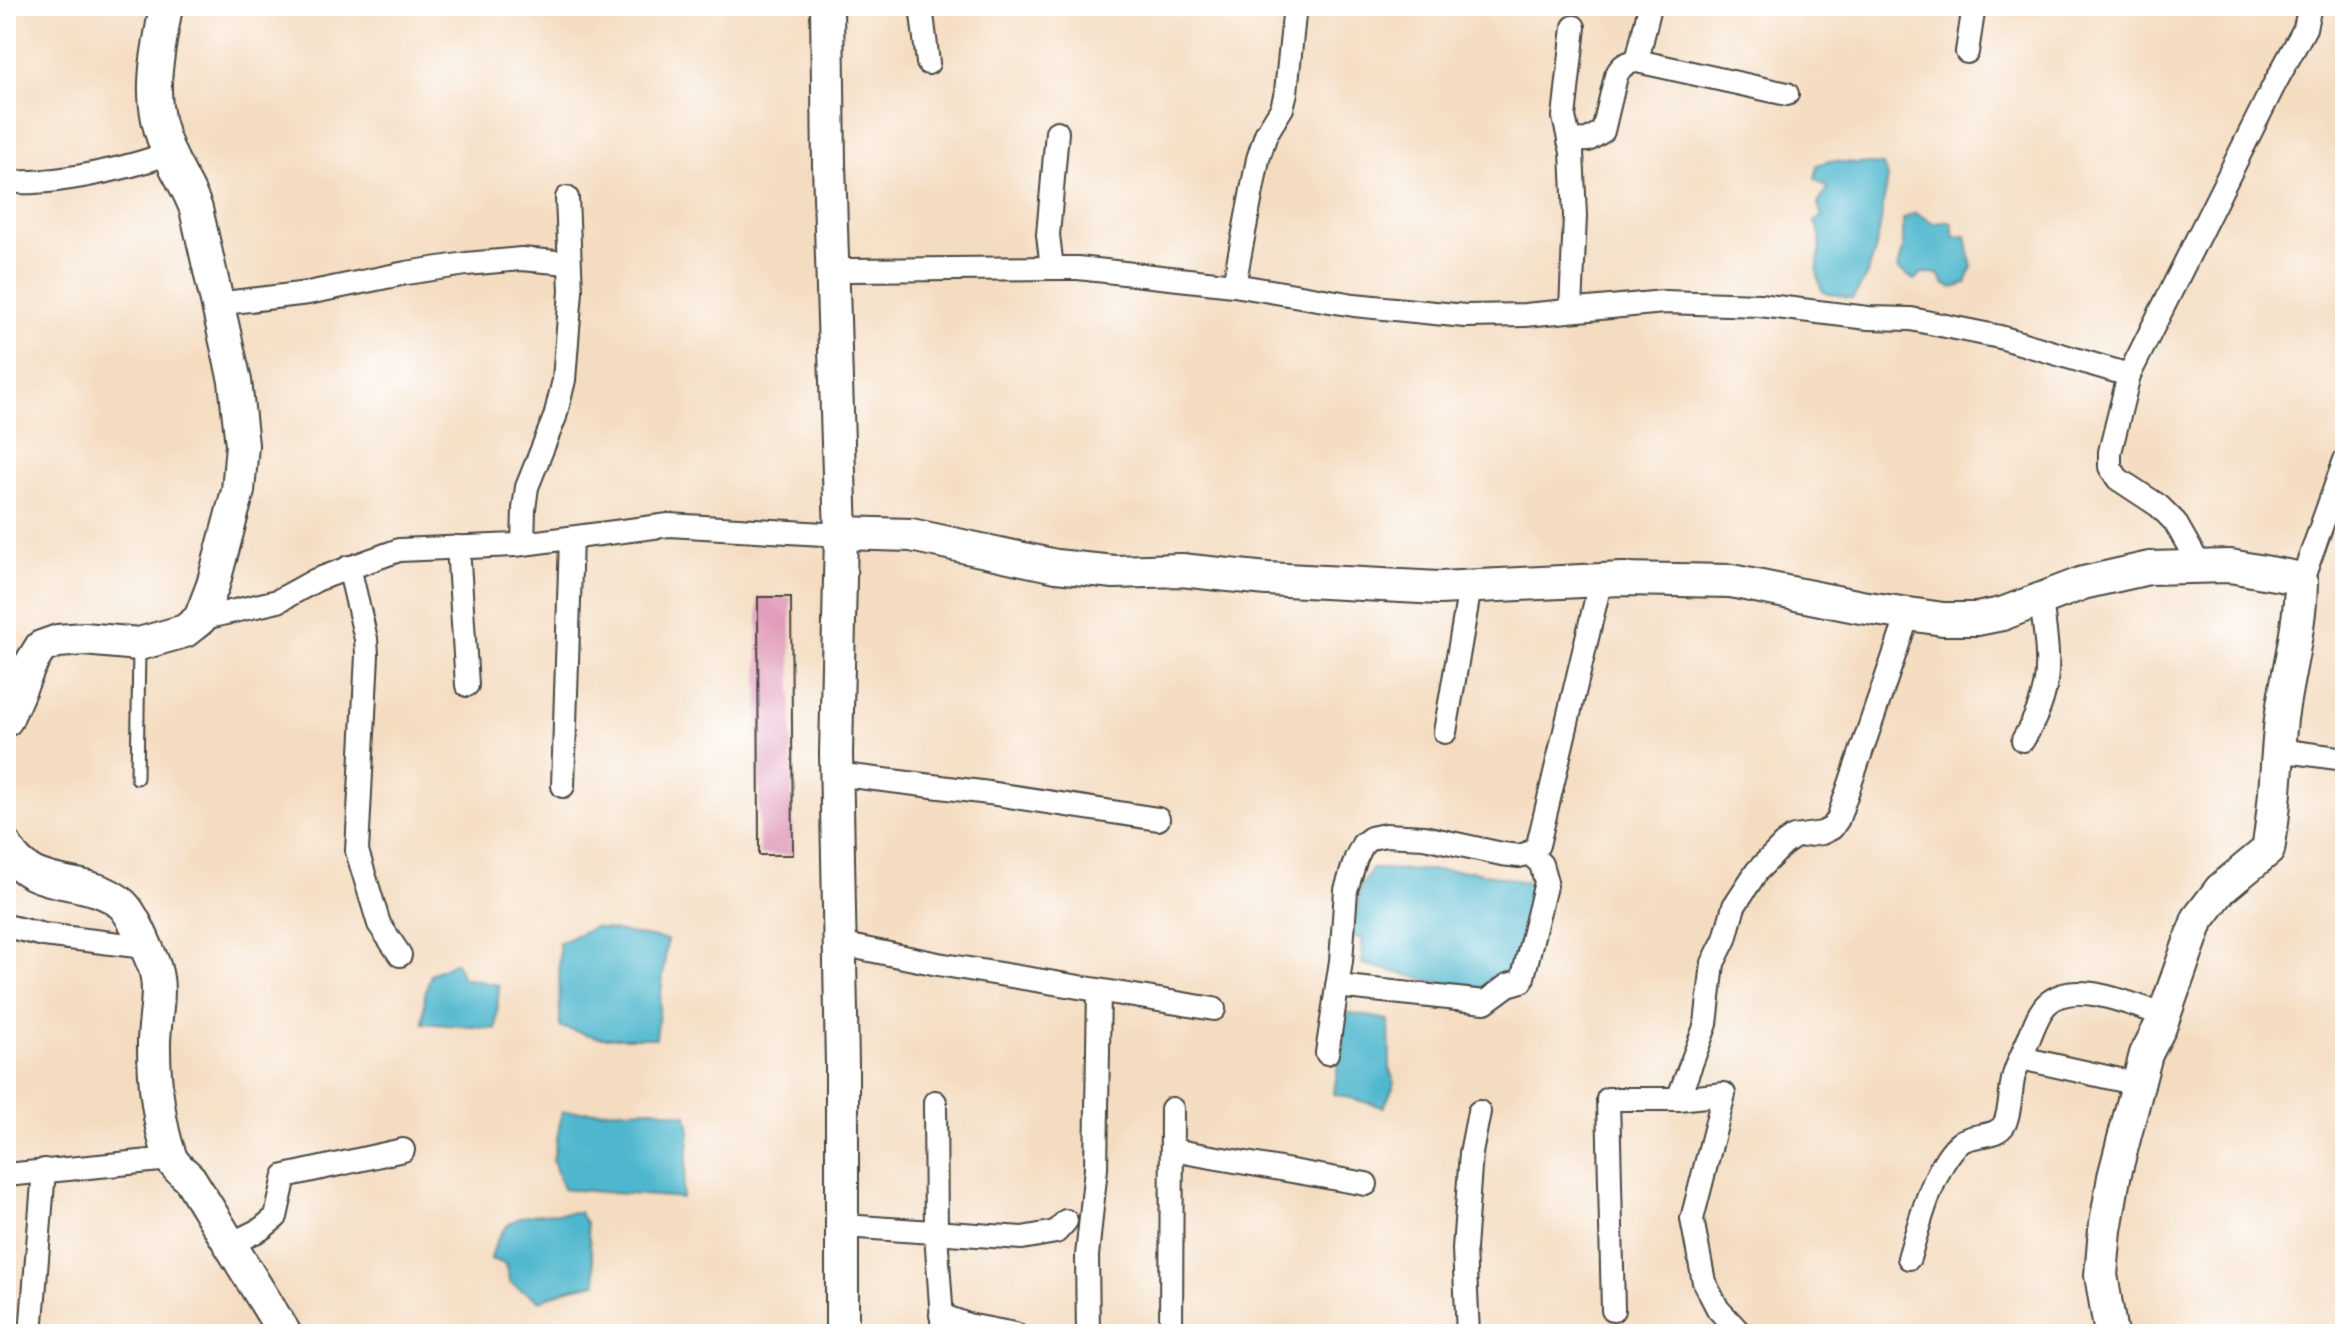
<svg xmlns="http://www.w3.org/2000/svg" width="2351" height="1340" viewBox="0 0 2351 1340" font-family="Mali,sans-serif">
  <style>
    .water { fill: #4fb7cd; stroke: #3d717c; stroke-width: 2 }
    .building { fill: #de93b4 }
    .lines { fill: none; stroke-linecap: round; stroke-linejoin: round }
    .lane-casing { stroke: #494641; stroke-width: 15 }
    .street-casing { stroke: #494641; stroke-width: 26 }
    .secondary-casing { stroke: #494641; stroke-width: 36 }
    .lane { stroke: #fff; stroke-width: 11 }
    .street { stroke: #fff; stroke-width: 22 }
    .secondary { stroke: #fff; stroke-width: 32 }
  </style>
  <rect width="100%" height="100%" fill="#fff"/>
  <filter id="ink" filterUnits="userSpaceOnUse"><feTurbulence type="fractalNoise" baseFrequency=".0125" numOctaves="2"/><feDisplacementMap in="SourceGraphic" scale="16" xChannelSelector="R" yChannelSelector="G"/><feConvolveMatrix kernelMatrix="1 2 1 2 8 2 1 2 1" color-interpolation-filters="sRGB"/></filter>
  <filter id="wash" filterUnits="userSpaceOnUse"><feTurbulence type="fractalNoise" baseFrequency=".006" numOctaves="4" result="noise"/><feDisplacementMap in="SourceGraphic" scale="32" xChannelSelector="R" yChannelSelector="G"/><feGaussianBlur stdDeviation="1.8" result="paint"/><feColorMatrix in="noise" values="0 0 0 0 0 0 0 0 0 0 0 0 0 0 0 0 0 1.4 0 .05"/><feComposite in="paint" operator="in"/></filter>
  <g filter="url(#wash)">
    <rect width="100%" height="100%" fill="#f4dcc0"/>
    <g class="water">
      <path d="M1829,161l54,4 4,11c-6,43 -8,89 -35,123l-29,-7c-15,-32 8,-43 -9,-71l8,-4 -4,-13 10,-16 -13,-9 2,-14z"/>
      <polygon points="1915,213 1936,224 1942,221 1952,223 1954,237 1966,236 1972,267 1966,284 1954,288 1945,285 1939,274 1922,273 1914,280 1898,269 1903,248 1903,219"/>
      <polygon points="1372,869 1473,871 1541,885 1530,971 1520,994 1432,981 1362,964 1362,938 1351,937 1361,886"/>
      <polygon points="594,927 667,940 656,1038 600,1038 560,1027 559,943"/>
      <polygon points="456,962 462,978 499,985 496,1029 423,1023 425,994 431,974"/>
      <polygon points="1345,1012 1389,1020 1390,1071 1395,1083 1384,1107 1334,1094"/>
      <polygon points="653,1109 687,1115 690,1132 682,1198 563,1189 553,1161 562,1112"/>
      <path d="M579,1212l7,11 11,60 -29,6 -28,12 -30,-18 -5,-19 -14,-5c12,-53 43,-43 88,-47z"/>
    </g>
    <g id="blocks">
      <polygon class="building" points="758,597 791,597 793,855 759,855"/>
    </g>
  </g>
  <g filter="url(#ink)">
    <use href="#blocks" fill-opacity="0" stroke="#494641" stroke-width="2"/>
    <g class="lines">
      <defs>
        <polyline id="lane" points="137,778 139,648"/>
        <g id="street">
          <polyline points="921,6 928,63"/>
          <polyline points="1967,52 1974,6"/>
          <polyline points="1637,61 1650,6"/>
          <polyline points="1057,132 1048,235 1052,268 1078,268 1234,285 1354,305 1465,316 1525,315 1664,302 1760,305 1868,318 1911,319 2000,337 2129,375"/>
          <path d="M1569,141l19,-1 15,-9 13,-55c5,-11 10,-13 21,-15l150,33"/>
          <path d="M6,181c41,6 124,-13 163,-28"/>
          <polyline points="850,270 1052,268"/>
          <polyline points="1234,285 1258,159 1266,134 1282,108 1286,92 1295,6"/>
          <polyline points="216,304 308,293 406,273 466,264 521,259 569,263"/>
          <polyline points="1571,310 1575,216 1572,152 1564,117 1574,27"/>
          <polyline points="523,544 524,509 527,487 555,417 564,380 571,291 567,198"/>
          <polyline points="458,547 467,685"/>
          <polyline points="2200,566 2175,522 2159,506 2118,479 2110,467 2110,452 2129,375 2274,85 2305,28 2310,6"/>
          <polyline points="349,567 366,639 367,655 357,851 379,924 400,955"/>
          <polyline points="2301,583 2345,460"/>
          <polyline points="200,619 278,601 316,580 399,550 515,545 669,525 841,535"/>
          <polyline points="1445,732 1470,587"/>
          <path d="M2023,740c33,-54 25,-82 18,-141"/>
          <polyline points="2278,750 2345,759"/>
          <polyline points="851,776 989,793 1158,819"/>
          <polyline points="563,786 571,538"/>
          <polyline points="6,926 44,935 145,947"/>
          <polyline points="855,947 938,964 1214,1009"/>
          <polyline points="1337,986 1485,1002 1508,985 1522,981 1546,882 1541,864 1529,853"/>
          <polyline points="1327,1053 1341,961 1346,890 1356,858 1363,844 1371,838 1385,835 1424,837 1502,854 1519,856 1529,853 1538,845 1601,579"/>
          <polyline points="2021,1058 2138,1084"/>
          <polyline points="1678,1099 1706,1024 1713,963 1725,939 1734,906 1757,871 1784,844 1794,837 1822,833 1832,828 1838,819 1908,615"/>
          <polyline points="935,1102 936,1233 943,1334"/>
          <polyline points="1172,1150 1366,1184"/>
          <polyline points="6,1175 171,1159"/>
          <polyline points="859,1227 1022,1238 1056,1232 1066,1221"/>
          <polyline points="231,1244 261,1229 276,1217 285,1176 403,1150"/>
          <path d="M1909,1258c9,-30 26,-98 52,-116 12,-9 36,-3 44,-19 6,-14 5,-33 9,-48 4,-12 9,-23 14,-34 5,-12 10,-29 20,-38 28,-25 85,3 117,12"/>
          <polyline points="1613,1310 1608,1099 1678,1099 1724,1094 1692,1219 1704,1282 1718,1309 1741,1334"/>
          <polyline points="941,1315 968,1325 1015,1334"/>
          <polyline points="31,1334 44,1170"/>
          <polyline points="1088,1334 1087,1256 1096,1168 1099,991"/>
          <polyline points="1171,1334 1172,1109"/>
          <polyline points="1468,1334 1464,1249 1471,1153 1479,1112"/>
        </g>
        <g id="secondary">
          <polyline points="827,6 829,165 841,535 836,753 842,1065 842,1334"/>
          <path d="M841,533l70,2 145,31 58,6 67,-2 86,9 172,9 183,-9 109,2 130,26 82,12h34l25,-5 81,-31 66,-15 81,-2 62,11 9,6c-1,47 -14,91 -20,136 -5,44 -5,88 -13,131l-47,39 -23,30 -38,108 -14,27 -32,123 -9,53 -4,45 10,59"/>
          <path d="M6,720l24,-55 11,-18 17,-6 26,-2 55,5 46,-13 15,-12 13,-34 25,-94 4,-46 -7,-64 -39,-172c-7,-20 -19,-37 -27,-56 -24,-54 -12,-92 -3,-147"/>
          <path d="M6,846c25,49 81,27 116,58 12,11 24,43 31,59 11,27 0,56 1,85 0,31 5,79 16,108 3,9 14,17 20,23l95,155"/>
        </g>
      </defs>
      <use href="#lane" class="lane-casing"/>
      <use href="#street" class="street-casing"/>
      <use href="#secondary" class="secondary-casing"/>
      <use href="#lane" class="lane"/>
      <use href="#street" class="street"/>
      <use href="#secondary" class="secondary"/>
    </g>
  </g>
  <rect width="2351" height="1340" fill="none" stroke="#fff" stroke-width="32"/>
</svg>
